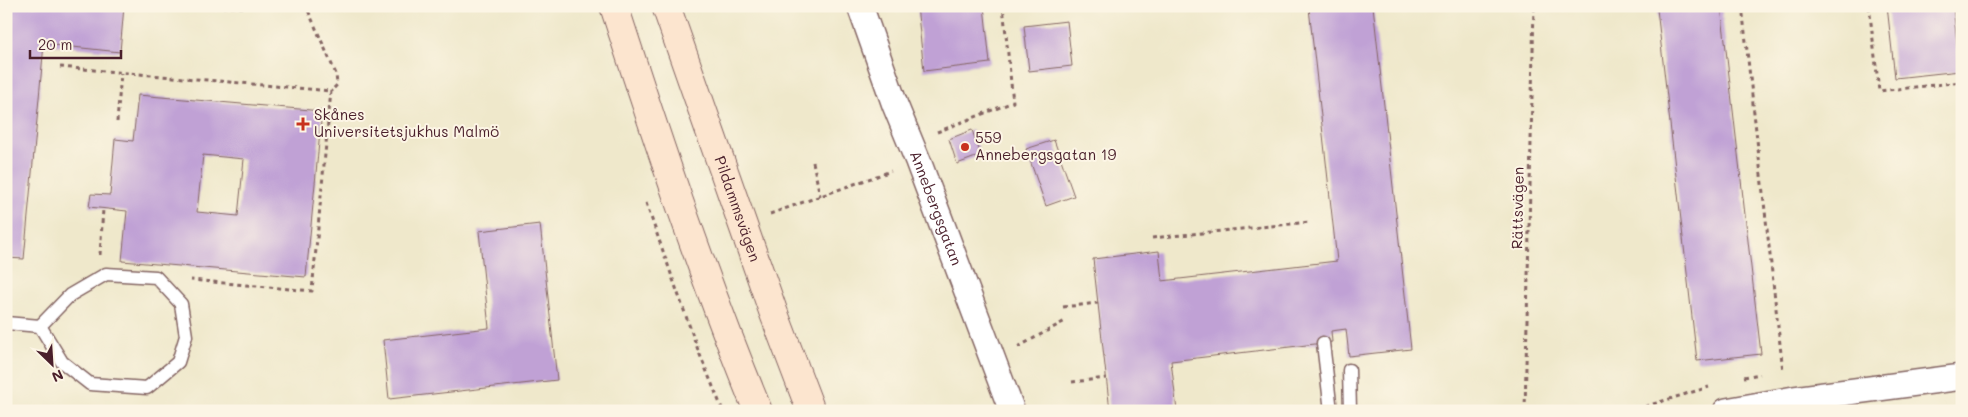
<svg xmlns="http://www.w3.org/2000/svg" width="1968" height="417" viewBox="0 0 1968 417" font-family="Mali,sans-serif">
  <style>
    .building { fill: #c0a1d5; fill-rule: evenodd }
    .lines { fill: none; stroke-linecap: round; stroke-linejoin: round }
    .service-casing { stroke: #846563; stroke-width: 15 }
    .minor-casing { stroke: #846563; stroke-width: 28 }
    .secondary-casing { stroke: #846563; stroke-width: 30 }
    .path { stroke: #846563; stroke-width: 3; stroke-dasharray: 4 4; stroke-linecap: butt }
    .service { stroke: #fff; stroke-width: 12 }
    .minor { stroke: #fff; stroke-width: 25 }
    .secondary { stroke: #fce5cf; stroke-width: 28 }
    .poi-dot { fill: #c8321e; stroke: #fcf5e5; stroke-width: 2 }
    .labels { text-anchor: middle; stroke-width: 4; stroke-linejoin: round; paint-order: stroke }
    .poi-label { font-size: 15px; fill: #4a1f2b; stroke: #fcf5e5; text-anchor: start }
    .street-label { font-size: 15px; fill: #4a1f2b; stroke: #fcf5e5 }
  </style>
  <rect width="100%" height="100%" fill="#fcf5e5"/>
  <filter id="ink" filterUnits="userSpaceOnUse"><feTurbulence type="fractalNoise" baseFrequency=".02" numOctaves="2"/><feDisplacementMap in="SourceGraphic" scale="10" xChannelSelector="R" yChannelSelector="G"/><feConvolveMatrix kernelMatrix="1 2 1 2 8 2 1 2 1" color-interpolation-filters="sRGB"/></filter>
  <filter id="wash" filterUnits="userSpaceOnUse"><feTurbulence type="fractalNoise" baseFrequency=".0096" numOctaves="4" result="noise"/><feDisplacementMap in="SourceGraphic" scale="20" xChannelSelector="R" yChannelSelector="G"/><feGaussianBlur stdDeviation="1.12" result="paint"/><feColorMatrix in="noise" values="0 0 0 0 0 0 0 0 0 0 0 0 0 0 0 0 0 1.4 0 .05"/><feComposite in="paint" operator="in"/></filter>
  <g filter="url(#wash)">
    <rect width="100%" height="100%" fill="#efe8cb"/>
    <g id="blocks">
      <g class="building">
        <polygon points="6,6 124,6 120,52 44,44 24,259 6,258"/>
        <polygon points="917,6 984,6 990,63 924,71"/>
        <polygon points="1327,6 1373,6 1411,349 1349,356 1346,329 1331,331 1332,342 1171,361 1177,411 1110,411 1093,259 1159,251 1162,281 1337,261 1309,8"/>
        <polygon points="1679,6 1721,6 1761,354 1697,361 1657,9"/>
        <polygon points="1887,6 1953,6 1960,71 1895,78"/>
        <polygon points="1067,21 1072,66 1029,71 1024,26"/>
        <path d="M138,95l184,16 -16,166 -184,-16 5,-50 -38,-4 2,-13 19,1 5,-56 18,2zM203,155l41,4 -6,57 -41,-4z"/>
        <polygon points="972,130 981,155 957,164 949,139"/>
        <polygon points="1054,140 1074,196 1046,206 1026,149"/>
        <polygon points="540,224 557,380 389,399 383,340 489,328 479,231"/>
      </g>
    </g>
  </g>
  <g filter="url(#ink)">
    <use href="#blocks" fill-opacity="0" stroke="#846563" stroke-width="1"/>
    <g class="lines">
      <defs>
        <g id="service">
          <polygon points="106,274 156,277 181,304 186,336 178,362 147,388 90,384 62,362 40,326 70,295"/>
          <polyline points="6,323 40,326"/>
          <polyline points="1323,343 1331,411"/>
          <polyline points="1349,370 1350,411"/>
        </g>
        <g id="minor">
          <path id="s1" d="M860,6l35,99 23,56 94,250"/>
          <polyline points="1726,411 1794,399 1962,377"/>
        </g>
        <g id="secondary">
          <path d="M614,6c44,136 89,272 144,405"/>
          <path id="s2" d="M666,6l107,305 38,100"/>
        </g>
      </defs>
      <use href="#service" class="service-casing"/>
      <use href="#minor" class="minor-casing"/>
      <use href="#secondary" class="secondary-casing"/>
      <g class="path">
        <polyline points="183,6 307,8"/>
        <polyline points="311,6 307,8 336,74 337,85 331,91"/>
        <polyline points="1742,6 1783,371"/>
        <polyline points="1869,6 1879,91 1962,82"/>
        <polyline points="60,67 331,91 312,291 191,280"/>
        <polyline points="117,122 121,73"/>
        <polyline points="937,132 1013,102 1003,6"/>
        <polyline points="813,162 820,196"/>
        <polyline points="646,203 698,350 723,411"/>
        <polyline points="770,214 891,171"/>
        <polyline points="1152,238 1310,222"/>
        <polyline points="100,255 103,209"/>
        <polyline points="1063,307 1098,303"/>
        <polyline points="1018,347 1065,321"/>
        <polyline points="1744,377 1760,374"/>
        <polyline points="1072,382 1107,378"/>
        <polyline points="1525,411 1534,6"/>
        <polyline points="1630,411 1709,387"/>
      </g>
      <use href="#service" class="service"/>
      <use href="#minor" class="minor"/>
      <use href="#secondary" class="secondary"/>
    </g>
  </g>
  <g class="poi-dot">
    <path d="M300.5 116.5h5v5h5v5h-5v5h-5v-5h-5v-5h5z"/>
    <circle cx="965" cy="147" r="5"/>
  </g>
  <g class="labels">
    <g class="poi-label">
      <text x="314" y="120">Skånes<tspan x="314" dy="17">Universitetsjukhus Malmö</tspan></text>
      <text x="975" y="143">559<tspan x="975" dy="17">Annebergsgatan 19</tspan></text>
    </g>
    <g class="street-label">
      <text transform="translate(1518 208) rotate(-89)" y="5">Rättsvägen</text>
      <text dy="5" stroke="none"><textPath href="#s2" startOffset="215">Pildammsvägen</textPath></text>
      <text dy="5" stroke="none"><textPath href="#s1" startOffset="216">Annebergsgatan</textPath></text>
    </g>
  </g>
  <rect width="1968" height="417" fill="none" stroke="#fcf5e5" stroke-width="25"/>
  <g transform="translate(52 364) rotate(155)" stroke="#fcf5e5" stroke-width="4" paint-order="stroke">
  <path d="M0-4L9 19L0 12L-9 19Z" fill="#4a1f2b"/>
  <text y="-8" font-size="14" font-weight="bold" text-anchor="middle" fill="#4a1f2b">N</text>
  </g>
  <path d="M30 50v8h91v-8" fill="none" stroke="#4a1f2b" stroke-width="2.5"/>
  <text x="38" y="50" font-size="15" fill="#4a1f2b" stroke="#fcf5e5" stroke-width="4" paint-order="stroke">20 m</text>
</svg>
